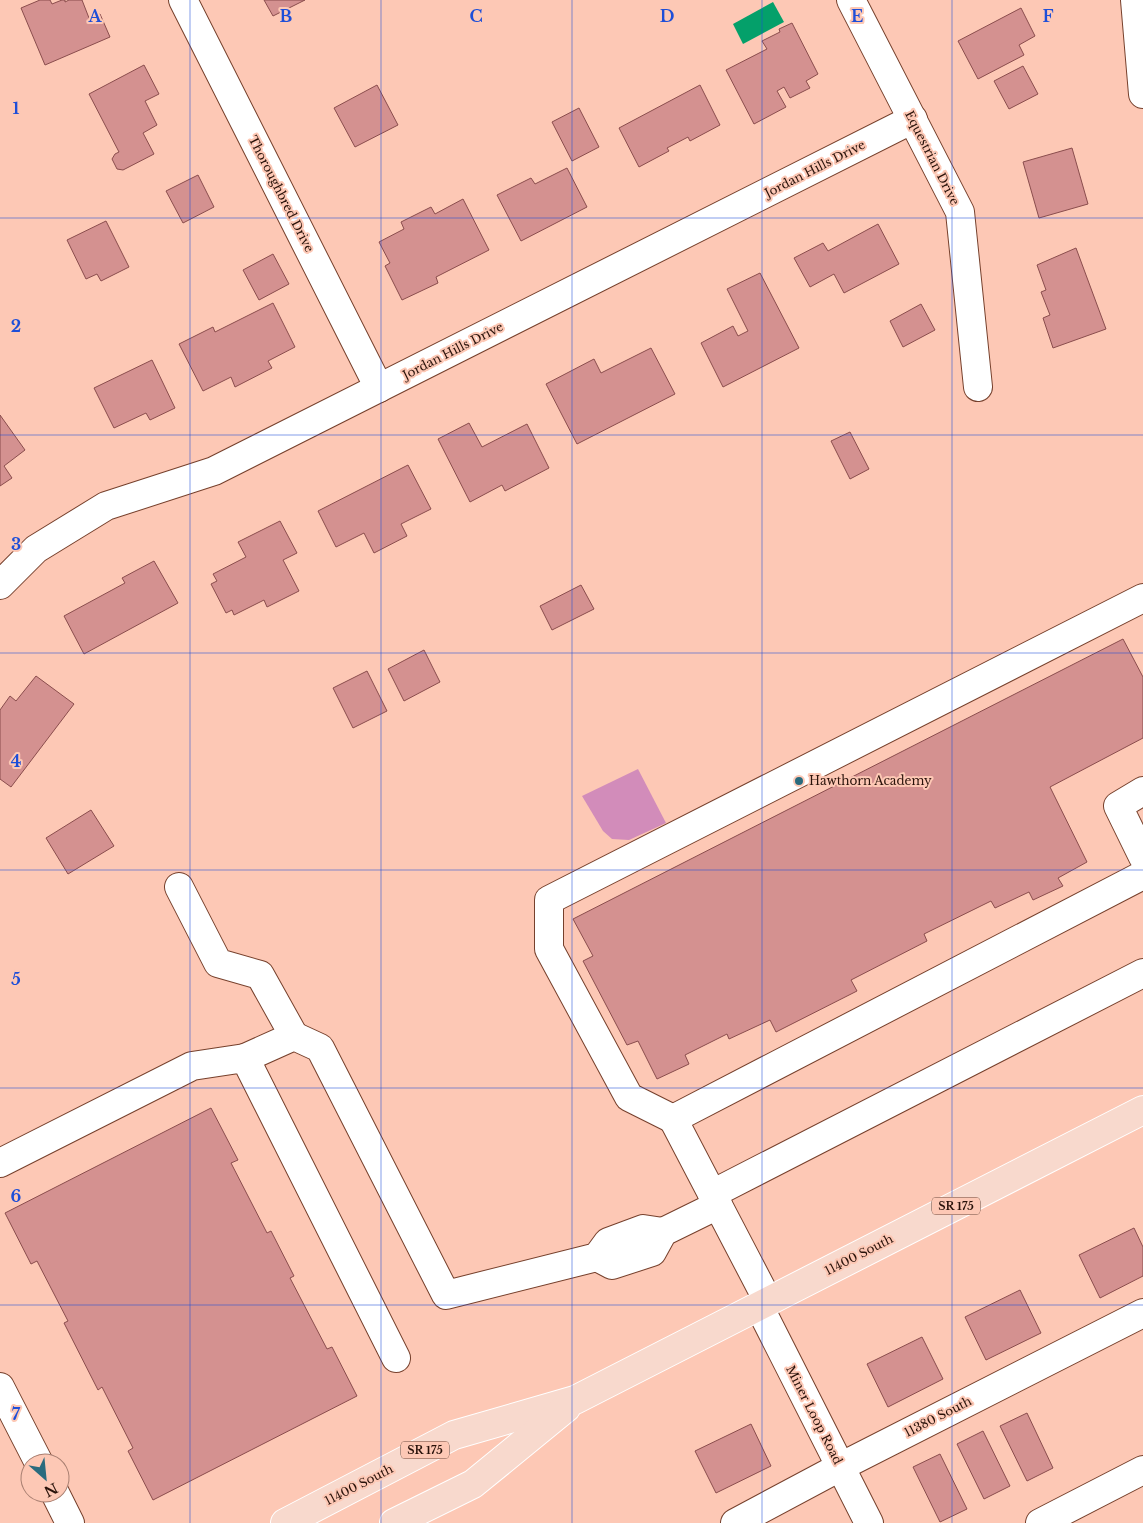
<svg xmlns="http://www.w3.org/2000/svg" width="1143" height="1523" viewBox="0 0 1143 1523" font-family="'Libre Baskerville',serif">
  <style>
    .green { fill: #d28cba }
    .water { fill: #04a06a }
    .building { fill: #d49190; stroke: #8a4d4d }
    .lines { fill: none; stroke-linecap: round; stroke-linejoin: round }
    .minor-casing { stroke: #76402c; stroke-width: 30 }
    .major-casing { stroke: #fff; stroke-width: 30 }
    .minor { stroke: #fff; stroke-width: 28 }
    .major { stroke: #f8d9cd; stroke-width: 28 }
    .grid { fill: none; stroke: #1d4ed8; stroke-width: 1; stroke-opacity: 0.55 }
    .poi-dot { fill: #2a6b7e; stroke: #fdc8b5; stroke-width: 2 }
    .labels { text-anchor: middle; stroke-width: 4; stroke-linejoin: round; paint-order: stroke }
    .shield { fill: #fdc8b5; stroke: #69493d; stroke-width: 1 }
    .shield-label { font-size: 11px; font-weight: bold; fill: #29120a }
    .street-label { font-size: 12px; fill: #29120a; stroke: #fdc8b5 }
    .poi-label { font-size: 12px; fill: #29120a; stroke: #fdc8b5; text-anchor: start }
    .grid-label { font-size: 16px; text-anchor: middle; font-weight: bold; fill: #1d4ed8; stroke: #fdc8b5; stroke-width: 4; stroke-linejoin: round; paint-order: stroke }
  </style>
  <rect width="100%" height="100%" fill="#fdc8b5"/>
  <polygon class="green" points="638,769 666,823 629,840 612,839 603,831 582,796"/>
  <polygon class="water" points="773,2 784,22 743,44 733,24"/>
  <g class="building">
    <polygon points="40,0 50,0 52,4 62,0 65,0 65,2 69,0 82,0 89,18 100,14 110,37 45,65 21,8"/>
    <polygon points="264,0 305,0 273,16"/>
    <polygon points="1021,8 1035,36 1019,45 1024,55 978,79 958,41"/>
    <polygon points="792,23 818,74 806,81 810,88 790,98 784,87 777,91 786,107 754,124 726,70 767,49 762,41 780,32 779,29"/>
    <polygon points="144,65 159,94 145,101 157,125 143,133 154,154 123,170 117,169 112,159 115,154 119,152 89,94"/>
    <polygon points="1023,66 1038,94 1009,109 994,81"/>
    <polygon points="377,85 398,125 355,147 334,108"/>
    <polygon points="700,85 720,125 690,141 688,137 667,148 669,151 639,167 619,128"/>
    <polygon points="579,108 599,147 572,161 552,122"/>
    <polygon points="1072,148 1088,204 1039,218 1023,162"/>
    <polygon points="567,168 587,207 521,241 497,195 531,178 535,184"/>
    <polygon points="198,175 214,207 183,223 166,191"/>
    <polygon points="463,199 489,250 436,277 438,283 402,300 385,266 390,263 379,242 404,229 401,222 431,207 435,214"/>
    <polygon points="106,221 129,267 101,281 97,274 86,279 67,240"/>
    <polygon points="878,224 899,264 844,293 834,274 810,287 794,258 823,243 828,251"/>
    <polygon points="1076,248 1106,329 1053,348 1043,318 1050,315 1041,292 1046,290 1037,265"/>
    <polygon points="273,254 289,284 259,300 243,270"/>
    <polygon points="760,273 799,348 723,387 701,343 733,326 738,336 748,331 727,289"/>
    <polygon points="273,303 295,347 268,361 272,368 235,387 231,377 203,391 179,344 213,327 215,332"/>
    <polygon points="921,304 935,330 903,347 890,321"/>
    <polygon points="651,348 675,394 577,444 546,384 594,359 601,373"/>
    <polygon points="152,360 175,408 150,420 146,413 114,428 94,388"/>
    <polygon points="0,415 25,450 4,466 12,478 0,486"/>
    <polygon points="469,423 482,447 527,424 549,468 505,491 502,485 470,502 438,439"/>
    <polygon points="850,432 869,469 850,479 831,441"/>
    <polygon points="408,465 431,509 401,524 407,536 374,553 364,533 336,547 318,511"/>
    <polygon points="280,521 297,553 283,560 299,591 267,607 264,600 234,615 232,610 226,613 211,584 217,581 213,574 246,557 238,542"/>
    <polygon points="154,561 178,603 84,654 64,616 125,583 122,578"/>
    <polygon points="581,585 594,609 552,630 540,606"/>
    <polygon points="1123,639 1143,677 1143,738 1050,787 1087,862 1058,878 1063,886 1033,900 1029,892 995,908 991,901 924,934 927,941 851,980 857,991 776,1032 770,1020 729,1039 727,1034 685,1055 689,1064 657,1079 638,1041 627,1045 583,961 593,956 573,919"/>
    <polygon points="424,650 440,682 404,701 388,669"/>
    <polygon points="367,671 387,711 353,728 333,688"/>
    <polygon points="36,676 74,704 11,787 0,779 0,710 10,696 16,701"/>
    <polygon points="91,810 114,846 68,874 46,838"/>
    <polygon points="211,1108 238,1160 231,1163 267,1233 271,1231 294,1276 290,1278 327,1349 332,1347 357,1396 153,1500 128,1451 133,1448 102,1387 98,1390 64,1323 68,1321 37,1261 31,1264 5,1213"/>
    <polygon points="1134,1228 1143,1247 1143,1276 1100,1298 1079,1255"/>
    <polygon points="1020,1290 1041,1333 986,1360 965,1317"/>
    <polygon points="922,1337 943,1379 888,1407 867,1364"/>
    <polygon points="1027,1413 1053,1468 1027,1481 1000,1426"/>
    <polygon points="751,1424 771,1466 716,1493 695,1451"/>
    <polygon points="983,1431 1010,1486 984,1499 957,1444"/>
    <polygon points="940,1454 967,1509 940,1522 913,1467"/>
  </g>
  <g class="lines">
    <defs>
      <g id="minor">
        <polyline points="183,0 379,388"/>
        <polyline points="851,0 960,212 978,387"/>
        <polyline points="1135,0 1143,94"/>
        <polyline points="0,585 36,549 106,506 214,471 913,119"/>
        <polyline points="1143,791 1118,806 1143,857"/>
        <polyline points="179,887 218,963 260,975 294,1036"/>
        <polyline points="245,1058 294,1036 320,1048 446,1295 597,1257 608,1242 643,1229 663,1232"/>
        <polyline points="673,1119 629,1097 549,949 549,900 1143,598"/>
        <polyline points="0,1163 192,1066 245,1058 396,1358"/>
        <polyline points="712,1194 1143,973"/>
        <polyline points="597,1257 612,1265 652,1252 663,1232 718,1205"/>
        <polyline points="768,1301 673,1119 1143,875"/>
        <polyline points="759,1306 869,1523"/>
        <polyline points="0,1387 39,1463"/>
        <polyline points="55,1493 70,1523"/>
        <polyline points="735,1523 840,1467 1143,1313"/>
        <polyline points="1040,1523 1143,1470"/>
      </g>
      <g id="major">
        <polyline points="285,1523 454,1435 575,1400 1143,1110"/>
        <polyline points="394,1523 473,1484 566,1408"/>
      </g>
    </defs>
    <use href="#minor" class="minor-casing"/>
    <use href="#major" class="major-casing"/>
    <use href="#minor" class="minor"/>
    <use href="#major" class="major"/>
  </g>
  <path class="grid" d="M190,0v1523M381,0v1523M572,0v1523M762,0v1523M952,0v1523M0,218h1143M0,435h1143M0,653h1143M0,870h1143M0,1088h1143M0,1305h1143"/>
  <circle class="poi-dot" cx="799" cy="781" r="5"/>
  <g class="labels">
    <g class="shield">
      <rect x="932" y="1197.5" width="48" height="17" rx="4"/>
      <rect x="401" y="1441.5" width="48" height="17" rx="4"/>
    </g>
    <g class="shield-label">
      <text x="956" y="1210">SR 175</text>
      <text x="425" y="1454">SR 175</text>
    </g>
    <g class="street-label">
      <text transform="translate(932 158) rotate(63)" y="4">Equestrian Drive</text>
      <text transform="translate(815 169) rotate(-27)" y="4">Jordan Hills Drive</text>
      <text transform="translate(281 194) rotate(63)" y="4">Thoroughbred Drive</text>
      <text transform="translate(453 351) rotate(-27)" y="4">Jordan Hills Drive</text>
      <text transform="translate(859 1255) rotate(-27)" y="4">11400 South</text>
      <text transform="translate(814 1415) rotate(63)" y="4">Miner Loop Road</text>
      <text transform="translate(938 1417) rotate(-27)" y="4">11380 South</text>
      <text transform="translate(359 1485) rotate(-27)" y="4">11400 South</text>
    </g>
    <g class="poi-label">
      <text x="809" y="785">Hawthorn Academy</text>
    </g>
  </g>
  <g class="grid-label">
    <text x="95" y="22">A</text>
    <text x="286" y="22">B</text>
    <text x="476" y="22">C</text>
    <text x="667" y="22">D</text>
    <text x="857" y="22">E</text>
    <text x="1048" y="22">F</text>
    <text x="16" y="114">1</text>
    <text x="16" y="332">2</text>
    <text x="16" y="550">3</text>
    <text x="16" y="767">4</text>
    <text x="16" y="985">5</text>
    <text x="16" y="1202">6</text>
    <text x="16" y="1420">7</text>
  </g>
  <g transform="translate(45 1478) rotate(153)"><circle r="24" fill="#fdc8b5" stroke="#a87f71"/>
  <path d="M0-4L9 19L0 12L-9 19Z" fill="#2a6b7e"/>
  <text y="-8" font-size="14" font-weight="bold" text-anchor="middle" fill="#29120a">N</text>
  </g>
</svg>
